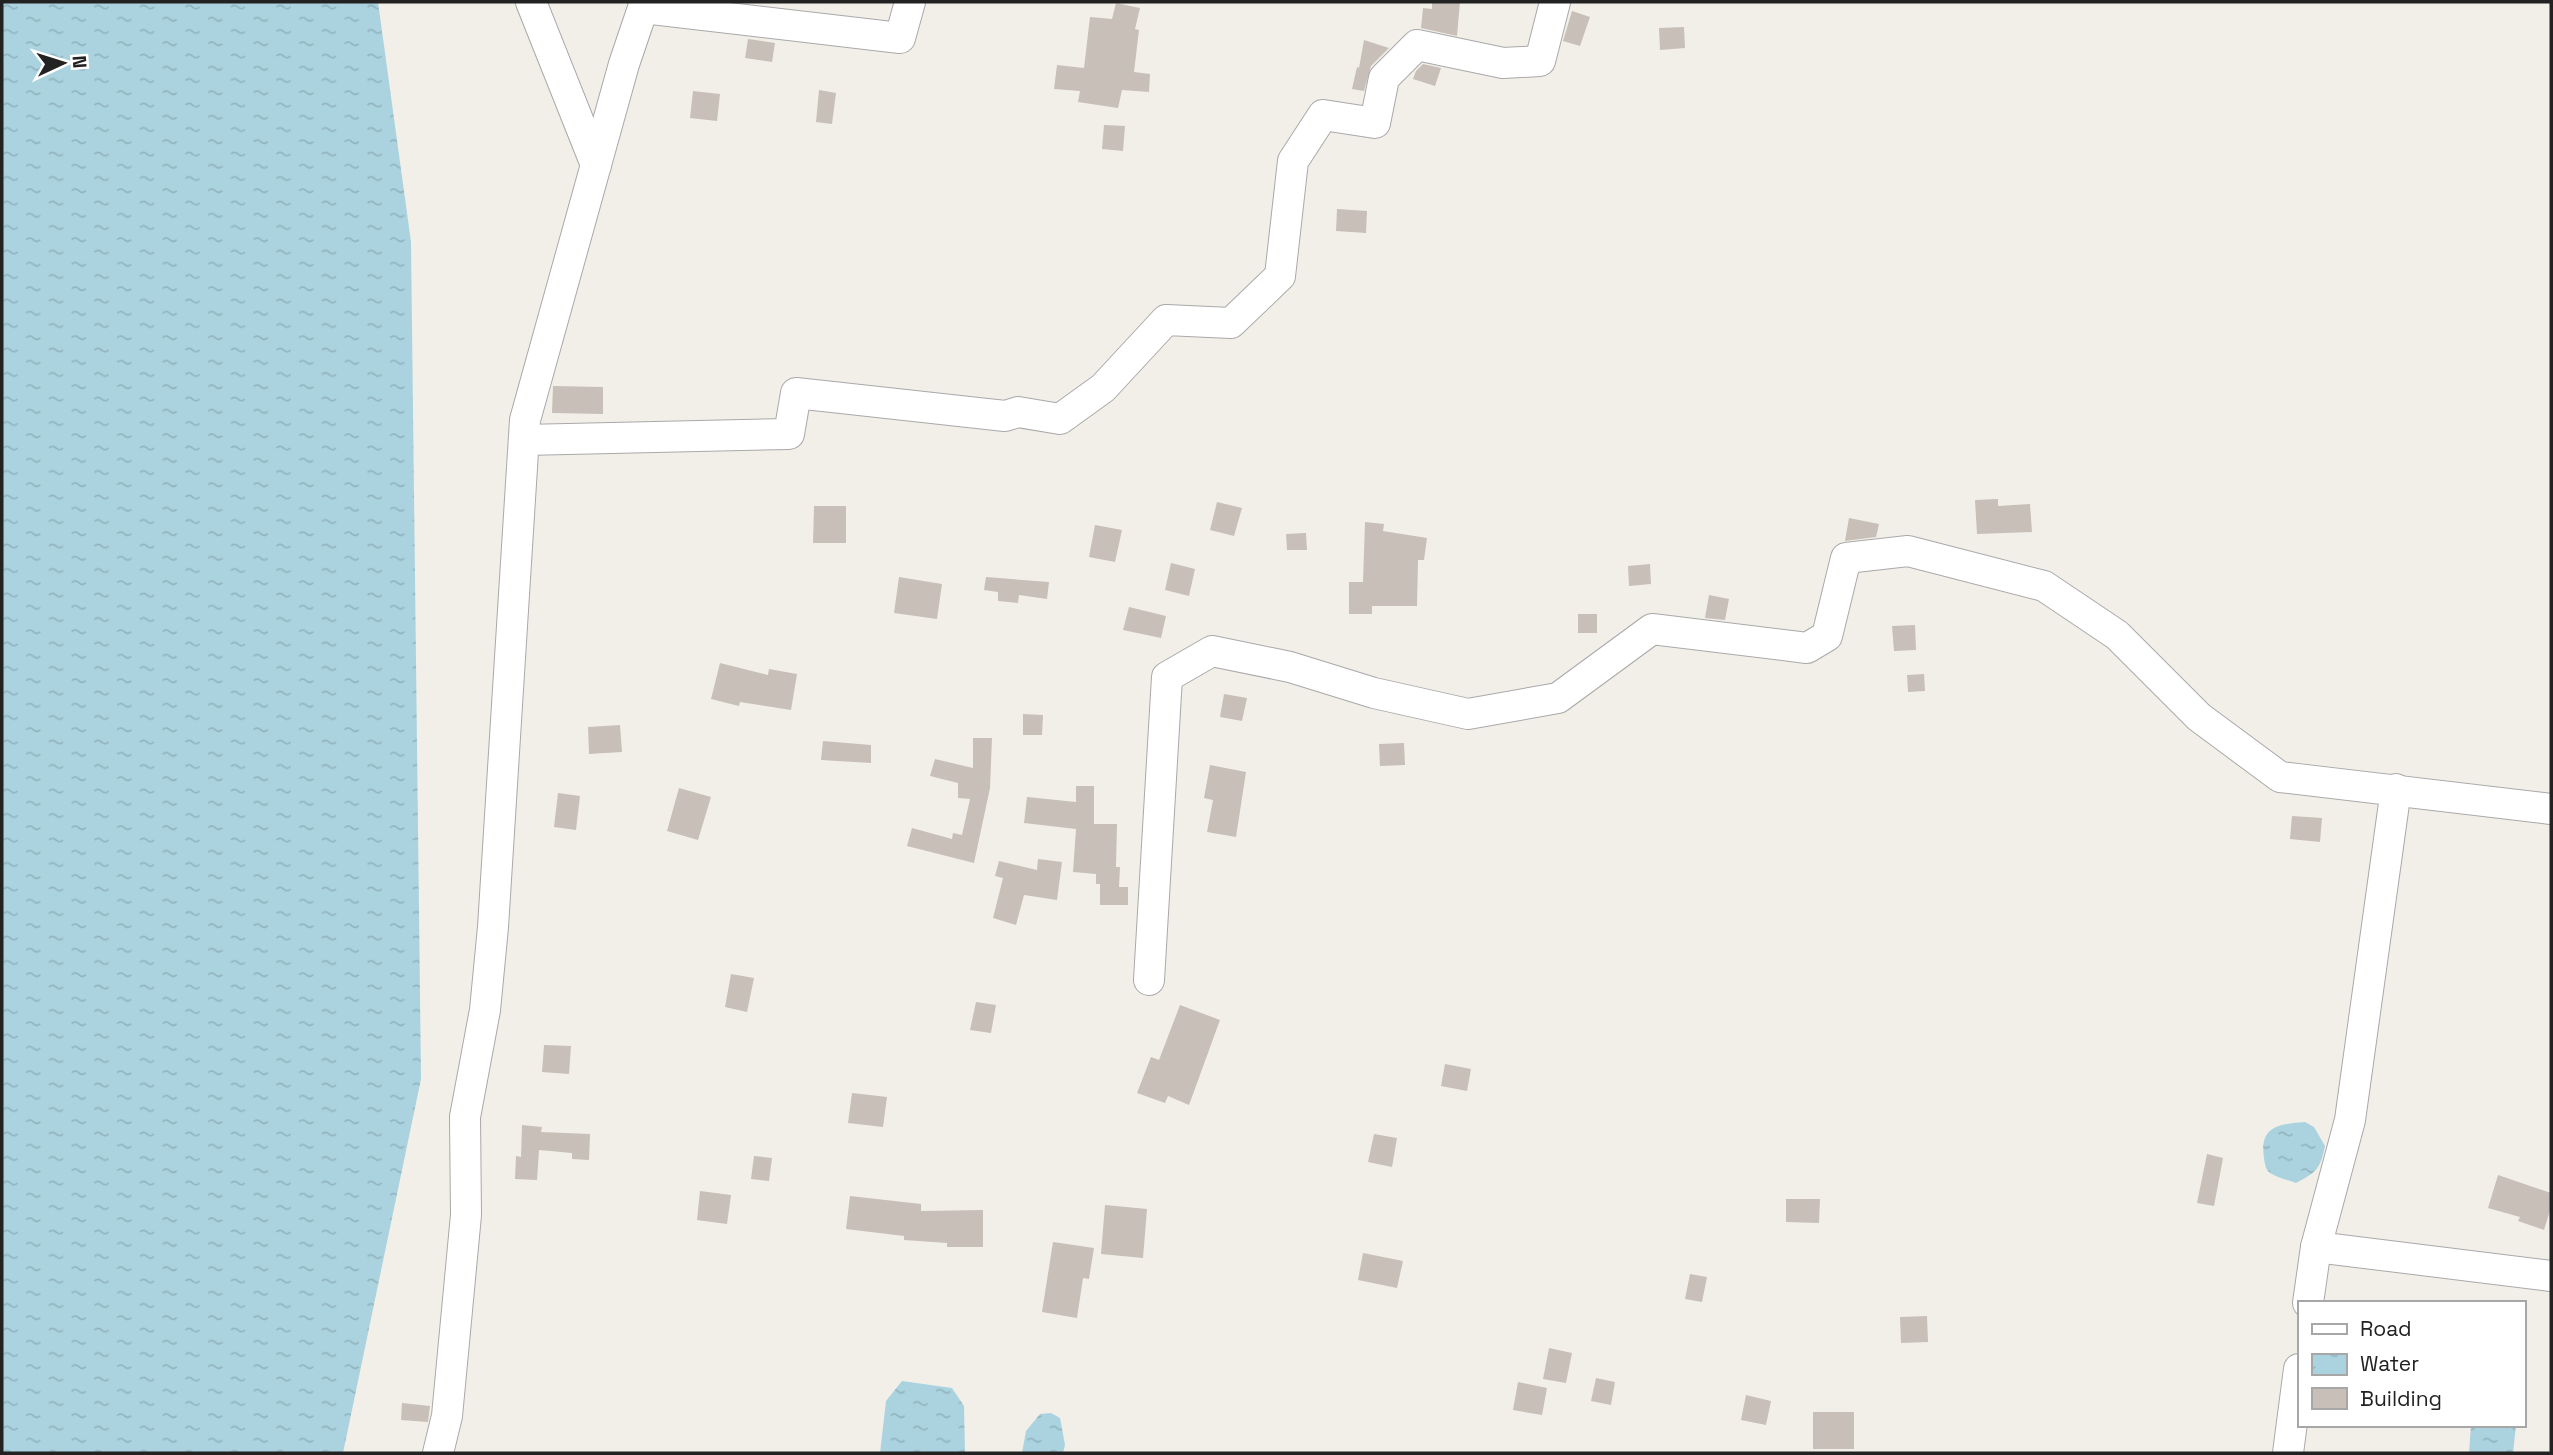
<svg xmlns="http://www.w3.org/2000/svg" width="2553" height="1455" viewBox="0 0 2553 1455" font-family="'Space Grotesk',sans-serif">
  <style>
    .water { fill: url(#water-ripples) }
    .building { fill: #c7bfb8 }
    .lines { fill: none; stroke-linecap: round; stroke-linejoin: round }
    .minor-casing { stroke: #a9a9a9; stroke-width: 32 }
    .minor { stroke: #fff; stroke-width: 30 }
  </style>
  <defs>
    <pattern id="water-ripples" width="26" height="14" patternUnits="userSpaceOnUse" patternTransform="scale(1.75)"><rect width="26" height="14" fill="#aad3df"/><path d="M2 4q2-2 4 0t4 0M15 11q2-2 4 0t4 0" fill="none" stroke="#92b5bf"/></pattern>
  </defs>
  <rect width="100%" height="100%" fill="#f2efe9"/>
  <g class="water">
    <polygon points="2,2 378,2 411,242 421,1079 343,1453 2,1453"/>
    <path d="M2305,1122l9,5 11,19c-5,23 -8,26 -29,37 -8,-3 -18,-5 -26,-10 -5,-4 -5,-9 -6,-15 -5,-32 15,-34 41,-36z"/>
    <polygon points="902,1381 952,1388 964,1406 965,1453 880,1453 886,1401"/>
    <polygon points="1051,1413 1060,1418 1065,1445 1063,1453 1022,1453 1026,1431 1040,1414"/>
    <polygon points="2471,1425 2516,1425 2513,1453 2469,1453"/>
  </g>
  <g class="building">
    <polygon points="1432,2 1460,2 1457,36 1421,28 1423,8 1432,9"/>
    <polygon points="1116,3 1140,8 1135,29 1139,30 1134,72 1150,74 1149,92 1122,90 1118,108 1078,102 1080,91 1054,89 1057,65 1084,68 1090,17 1112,19"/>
    <polygon points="1572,11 1590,17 1580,46 1563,41"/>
    <polygon points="1684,27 1685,48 1660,50 1659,28"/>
    <polygon points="748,39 775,43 772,62 745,58"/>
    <polygon points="1364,40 1389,48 1371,66 1364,91 1352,89 1357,67 1359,68"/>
    <polygon points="1423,64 1441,68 1435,86 1413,79 1416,71"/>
    <polygon points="819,90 836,93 832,124 816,122"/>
    <polygon points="693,91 720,94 717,121 690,118"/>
    <polygon points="1104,125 1125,126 1123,151 1102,149"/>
    <polygon points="1337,209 1367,211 1366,233 1336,231"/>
    <polygon points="553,386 603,387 603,414 552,413"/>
    <polygon points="1998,499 1998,506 2030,504 2032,532 1977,534 1975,500"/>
    <polygon points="1217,502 1242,508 1234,536 1210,530"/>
    <polygon points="814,506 846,506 846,543 813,543"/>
    <polygon points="1849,518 1879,524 1876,537 1845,541"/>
    <polygon points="1365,522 1384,524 1383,531 1427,538 1424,560 1418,560 1417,606 1372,606 1372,614 1349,614 1349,582 1363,582"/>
    <polygon points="1095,525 1122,530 1115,562 1089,557"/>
    <polygon points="1306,533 1307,550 1287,550 1286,534"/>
    <polygon points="1171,563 1195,569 1189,596 1165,590"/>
    <polygon points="1650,564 1651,584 1629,586 1628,566"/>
    <polygon points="899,577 942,584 937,619 894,613"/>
    <polygon points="986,577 1049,582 1047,599 1019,595 1018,603 998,601 998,592 984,590"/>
    <polygon points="1709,595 1729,599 1725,620 1705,618"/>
    <polygon points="1129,607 1166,616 1161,638 1123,630"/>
    <rect x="1578" y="614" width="19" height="19"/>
    <polygon points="1915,625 1916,650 1894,651 1892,626"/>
    <polygon points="720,663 768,675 769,669 797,674 791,710 740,702 739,706 711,699"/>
    <polygon points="1924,674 1925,691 1908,692 1907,675"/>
    <polygon points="1224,694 1247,698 1242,721 1220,717"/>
    <polygon points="1023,714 1043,715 1042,735 1023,735"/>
    <polygon points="620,725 622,752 589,754 588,727"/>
    <polygon points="973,738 992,738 990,788 974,863 907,846 912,828 952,839 953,833 962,835 970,799 958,798 958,783 930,776 935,759 973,768"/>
    <polygon points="823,741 871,745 871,763 821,760"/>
    <polygon points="1404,743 1405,765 1380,766 1379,744"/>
    <polygon points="1210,765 1246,772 1236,837 1207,832 1213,800 1204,798"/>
    <polygon points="1076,786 1094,786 1094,824 1117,824 1116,867 1120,867 1119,887 1128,887 1128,905 1100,905 1100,884 1096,884 1096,874 1073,872 1076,829 1024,823 1027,797 1076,802"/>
    <polygon points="679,788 711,797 698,840 667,831"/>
    <polygon points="558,793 580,796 576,830 554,827"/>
    <polygon points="2292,816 2322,818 2320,842 2290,839"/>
    <polygon points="1038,859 1062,862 1057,900 1024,895 1016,925 993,918 1003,878 995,876 999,861 1037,870"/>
    <polygon points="731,974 754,978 747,1012 725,1007"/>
    <polygon points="976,1002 996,1005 991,1033 970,1030"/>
    <polygon points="1180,1005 1220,1020 1189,1105 1168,1096 1165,1103 1137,1093 1151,1057 1159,1060"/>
    <polygon points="544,1045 571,1046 569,1074 542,1072"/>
    <polygon points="1445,1064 1471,1069 1467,1091 1441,1086"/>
    <polygon points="852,1093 887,1097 883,1127 848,1123"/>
    <polygon points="522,1125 542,1127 541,1132 590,1134 589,1160 572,1159 572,1153 539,1150 537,1180 515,1179 516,1156 521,1157"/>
    <polygon points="1374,1134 1397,1138 1392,1167 1368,1162"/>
    <polygon points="2207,1154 2223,1158 2214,1206 2197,1203"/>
    <polygon points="754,1156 772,1158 769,1181 751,1179"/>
    <polygon points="2498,1175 2551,1193 2551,1207 2544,1230 2518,1221 2520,1217 2488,1208"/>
    <polygon points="700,1191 731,1195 727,1224 697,1220"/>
    <polygon points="850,1196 921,1204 921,1211 983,1210 983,1247 947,1247 947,1243 904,1240 904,1236 846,1229"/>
    <polygon points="1786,1199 1820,1199 1819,1223 1786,1222"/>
    <polygon points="1105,1205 1147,1209 1143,1258 1101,1254"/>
    <polygon points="1053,1242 1094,1248 1089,1279 1083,1278 1077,1318 1042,1312"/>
    <polygon points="1363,1253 1403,1261 1397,1288 1358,1280"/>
    <polygon points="1690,1274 1707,1277 1702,1302 1685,1299"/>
    <polygon points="1927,1316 1928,1342 1901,1343 1900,1317"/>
    <polygon points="1549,1348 1572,1353 1566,1383 1543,1379"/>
    <polygon points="1596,1378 1615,1382 1611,1405 1591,1401"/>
    <polygon points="1518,1382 1547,1388 1542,1415 1513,1410"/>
    <polygon points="1746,1395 1771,1401 1766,1425 1741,1420"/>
    <polygon points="402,1403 430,1406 428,1422 401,1420"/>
    <rect x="1813" y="1412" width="41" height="37"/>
  </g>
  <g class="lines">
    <defs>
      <g id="minor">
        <polyline points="531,2 596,165"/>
        <polyline points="524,440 789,434 796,393 1005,416 1018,412 1060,419 1103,388 1166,320 1231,323 1280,276 1293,161 1323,115 1375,123 1384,78 1417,45 1503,63 1540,61 1555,2"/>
        <polyline points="1149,980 1167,677 1212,651 1290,667 1374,693 1468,714 1558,698 1652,629 1807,648 1827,636 1846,558 1908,551 2044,586 2117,635 2199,717 2280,777 2551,809"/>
        <polyline points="2316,1247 2551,1276"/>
        <polyline points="2308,1303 2316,1247 2350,1120 2396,789"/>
        <polyline points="438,1453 447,1416 466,1215 465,1117 485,1010 493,927 525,420 624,64 643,8 900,38 910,2"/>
        <polyline points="2288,1453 2299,1369"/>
      </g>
    </defs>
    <use href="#minor" class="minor-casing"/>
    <use href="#minor" class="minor"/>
  </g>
  <rect width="2553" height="1455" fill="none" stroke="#222222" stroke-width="7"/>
  <rect x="2298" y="1301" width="228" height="126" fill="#ffffff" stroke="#a7a7a7" stroke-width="2"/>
  <rect x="2312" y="1324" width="35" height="10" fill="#ffffff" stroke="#a7a7a7" stroke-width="2"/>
  <text x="2360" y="1336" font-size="21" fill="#222222">Road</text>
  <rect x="2312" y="1354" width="35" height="21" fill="url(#water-ripples)" stroke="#a7a7a7" stroke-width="2"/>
  <text x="2360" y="1371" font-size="21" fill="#222222">Water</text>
  <rect x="2312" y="1388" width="35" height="21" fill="#c7bfb8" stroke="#a7a7a7" stroke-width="2"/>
  <text x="2360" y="1406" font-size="21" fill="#222222">Building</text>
  <g transform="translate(63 63) rotate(86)" stroke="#ffffff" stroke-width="5" paint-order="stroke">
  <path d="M0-5L12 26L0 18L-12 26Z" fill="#222222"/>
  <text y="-10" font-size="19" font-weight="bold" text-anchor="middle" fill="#222222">N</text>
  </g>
</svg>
